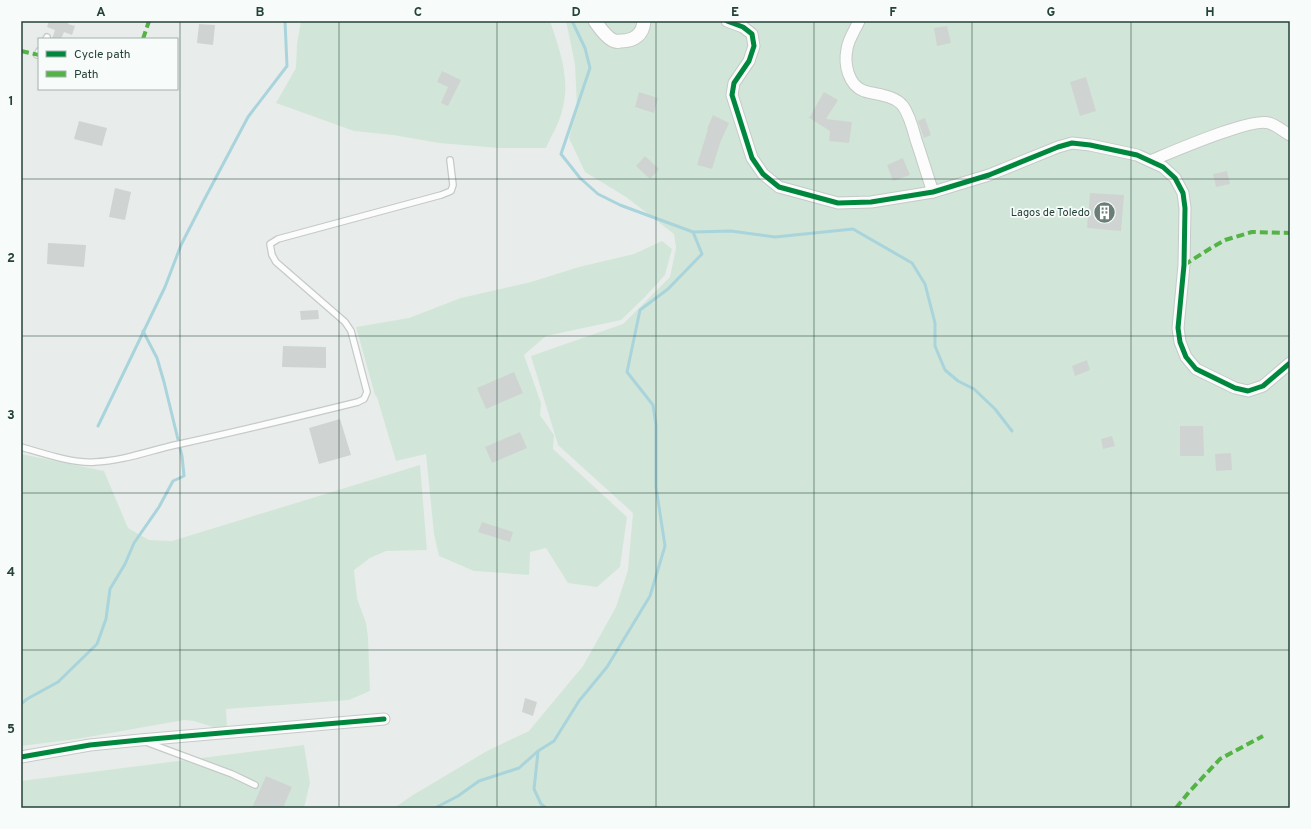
<svg xmlns="http://www.w3.org/2000/svg" width="1311" height="829" viewBox="0 0 1311 829" font-family="Overpass,sans-serif">
  <style>
    .green { fill: #d1e6d8 }
    .lines { fill: none; stroke-linecap: round; stroke-linejoin: round }
    .stream { stroke: #a9d4db; stroke-width: 3 }
    .building { fill: #cfd4d2 }
    .service-casing { stroke: #c5cac8; stroke-width: 8 }
    .minor-casing { stroke: #c5cac8; stroke-width: 13 }
    .tertiary-casing { stroke: #c5cac8; stroke-width: 15 }
    .service { stroke: #fcfcfc; stroke-width: 5.5 }
    .minor { stroke: #fcfcfc; stroke-width: 11 }
    .tertiary { stroke: #fcfcfc; stroke-width: 13 }
    .quiet { stroke: #55b346; stroke-width: 4; stroke-dasharray: 8 4; stroke-linecap: butt }
    .cycleway-casing { stroke: #f7fbf9; stroke-width: 8 }
    .cycleway { stroke: #00873e; stroke-width: 5 }
    .grid { fill: none; stroke: #24423a; stroke-width: 1; stroke-opacity: 0.55 }
    .labels { text-anchor: middle; stroke-width: 3.5; stroke-linejoin: round; paint-order: stroke }
    .poi-label { font-size: 11px; fill: #24423a; stroke: #f7fbf9; text-anchor: end }
    .neatline { fill: none; stroke: #24423a; stroke-width: 1.5 }
    .grid-label { font-size: 13px; text-anchor: middle; font-weight: bold; fill: #24423a }
  </style>
  <rect width="100%" height="100%" fill="#e8edeb"/>
  <g class="green">
    <path d="M301,21h249c10,30 21,59 12,90 -3,13 -11,25 -16,37h-47l-60,-5 -46,-8 -39,-4 -78,-28 20,-35 1,-24z"/>
    <polygon points="566,21 1290,21 1290,808 394,808 413,795 487,751 529,731 583,666 616,607 628,570 633,513 558,445 531,356 623,324 670,277 676,248 674,234 626,197 585,172 569,138 577,107 575,64"/>
    <polygon points="662,241 672,249 665,275 644,298 621,320 546,336 524,355 541,403 540,415 554,435 553,449 627,517 620,567 597,587 568,583 546,548 530,552 529,575 474,571 439,556 434,534 426,454 396,461 377,397 375,395 356,327 409,318 461,298 531,282 579,267 634,254"/>
    <polygon points="21,454 104,471 128,528 149,540 172,541 420,465 427,550 386,551 370,558 354,570 357,598 366,623 368,637 370,691 349,700 226,709 227,727 213,727 194,721 184,720 77,739 21,746"/>
    <polygon points="304,745 310,783 304,808 21,808 21,781"/>
  </g>
  <g class="lines">
    <g class="stream">
      <polyline points="572,21 585,48 590,68 561,154 580,178 598,194 620,205 693,232 731,231 775,237 853,229 912,263 925,284 935,323 935,346 945,370 958,381 974,389 995,409 1012,431"/>
      <polyline points="98,426 165,287 181,245 203,202 248,117 287,66 285,21"/>
      <polyline points="21,704 27,699 58,682 97,644 106,619 110,589 125,564 134,543 159,507 173,481 184,476 182,456 164,382 157,358 143,331"/>
      <polyline points="538,752 534,789 541,804 546,808"/>
      <polyline points="435,808 458,796 479,781 519,768 538,751 554,741 579,701 607,667 650,596 665,546 656,487 656,425 653,405 627,372 640,310 668,289 702,254 693,232"/>
    </g>
  </g>
  <g class="building">
    <polygon points="49,21 69,21 68,24 75,26 72,35 64,32 61,39 52,39 55,30 47,27"/>
    <polygon points="199,24 215,25 213,45 197,43"/>
    <polygon points="947,26 951,43 937,46 934,28"/>
    <polygon points="442,71 461,80 448,106 441,103 448,87 437,82"/>
    <polygon points="1086,77 1096,111 1080,116 1070,82"/>
    <polygon points="639,92 658,98 654,113 635,107"/>
    <polygon points="824,92 838,100 826,119 852,122 849,143 829,141 830,131 808,117 809,118"/>
    <polygon points="713,115 729,123 720,143 712,169 697,165 708,129 707,129"/>
    <polygon points="925,118 931,135 924,138 918,121"/>
    <polygon points="79,121 107,128 102,146 74,139"/>
    <polygon points="645,156 659,169 650,179 636,166"/>
    <polygon points="903,158 910,175 893,181 887,165"/>
    <polygon points="1227,171 1230,184 1216,187 1213,174"/>
    <polygon points="115,188 131,192 125,220 109,217"/>
    <polygon points="1090,193 1124,195 1121,231 1087,228"/>
    <polygon points="48,243 86,245 84,267 47,264"/>
    <polygon points="318,310 319,319 301,320 300,311"/>
    <polygon points="283,346 326,347 326,368 282,367"/>
    <polygon points="1087,360 1090,370 1075,376 1072,366"/>
    <polygon points="514,372 523,393 486,409 477,388"/>
    <polygon points="340,419 351,455 319,464 309,428"/>
    <polygon points="1180,426 1203,426 1204,456 1180,456"/>
    <polygon points="520,432 527,448 492,463 485,447"/>
    <polygon points="1112,436 1115,446 1103,449 1101,439"/>
    <polygon points="1231,453 1232,470 1216,471 1215,454"/>
    <polygon points="482,522 513,532 510,542 478,532"/>
    <polygon points="525,698 537,702 533,716 522,712"/>
    <polygon points="266,776 292,787 283,808 252,808"/>
  </g>
  <g class="lines">
    <defs>
      <g id="service">
        <polyline points="46,39 47,37"/>
        <polyline points="37,55 39,51"/>
        <path d="M21,447c21,6 53,17 74,15 27,-1 54,-11 80,-17 61,-13 122,-28 183,-43l6,-3 3,-7 -16,-61 -6,-9 -69,-60 -4,-7 -2,-11 8,-5 163,-44 10,-4 2,-6 -3,-25"/>
        <polyline points="146,742 232,774 255,785"/>
      </g>
      <g id="minor">
        <polyline points="727,21 743,27 752,34 754,46 749,61 734,83 732,95 752,158 763,174 779,187 838,203 871,202 933,192 989,175 1058,147 1072,143 1090,145 1137,155 1163,167 1175,178 1183,193 1185,208 1184,265 1178,328 1180,342 1186,357 1196,369 1235,388 1248,391 1263,386 1290,363"/>
        <path d="M859,21c-4,9 -11,19 -12,28 -3,15 1,36 17,42 13,4 30,4 39,15 7,10 10,23 13,34 6,17 11,35 17,52"/>
        <path d="M1150,161c20,-8 101,-44 119,-38 7,2 14,8 21,12"/>
        <polyline points="21,757 90,745 140,740 384,719"/>
      </g>
      <path id="tertiary" d="M595,21c4,6 13,18 20,20 2,1 4,0 6,0 13,0 22,-6 23,-20"/>
    </defs>
    <use href="#service" class="service-casing"/>
    <use href="#minor" class="minor-casing"/>
    <use href="#tertiary" class="tertiary-casing"/>
    <use href="#service" class="service"/>
    <use href="#minor" class="minor"/>
    <use href="#tertiary" class="tertiary"/>
    <g class="quiet">
      <polyline points="143,39 149,21"/>
      <polyline points="21,51 39,55"/>
      <polyline points="1184,265 1211,248 1225,240 1252,232 1290,233"/>
      <polyline points="1176,808 1189,792 1220,759 1263,736"/>
    </g>
    <defs>
      <g id="cycleway">
        <polyline points="727,21 743,27 752,34 754,46 749,61 734,83 732,95 752,158 763,174 779,187 838,203 871,202 933,192 989,175 1058,147 1072,143 1090,145 1137,155 1163,167 1175,178 1183,193 1185,208 1184,265 1178,328 1180,342 1186,357 1196,369 1235,388 1248,391 1263,386 1290,363"/>
        <polyline points="21,757 90,745 140,740 384,719"/>
      </g>
    </defs>
    <use href="#cycleway" class="cycleway-casing"/>
    <use href="#cycleway" class="cycleway"/>
  </g>
  <path class="grid" d="M180,21v787M339,21v787M497,21v787M656,21v787M814,21v787M972,21v787M1131,21v787M21,179h1269M21,336h1269M21,493h1269M21,650h1269"/>
  <defs>
    <symbol id="building-disc" viewBox="-11 -11 22 22"><circle r="9.5" fill="#697e78" stroke="#f7fbf9"/><path d="M-4-6H4V6H1V3H-1V6H-4ZM-2.5-4.3h1.7v1.8h-1.7ZM.8-4.3h1.7v1.8H.8ZM-2.5-1h1.7V.8h-1.7ZM.8-1h1.7V.8H.8Z" fill="#fff"/></symbol>
  </defs>
  <g fill-rule="evenodd">
    <use href="#building-disc" x="1092" y="200" width="25" height="25"/>
  </g>
  <g class="labels">
    <g class="poi-label">
      <text x="1090" y="216">Lagos de Toledo</text>
    </g>
  </g>
  <rect width="1311" height="829" fill="none" stroke="#f7fbf9" stroke-width="44"/>
  <rect x="38" y="38" width="140" height="52" fill="#f7fbf9" stroke="#a3b1ad"/>
  <rect x="46" y="51" width="20" height="6" fill="#00873e" stroke="#a3b1ad"/>
  <text x="74" y="58" font-size="12" fill="#24423a">Cycle path</text>
  <rect x="46" y="71" width="20" height="6" fill="#55b346" stroke="#a3b1ad"/>
  <text x="74" y="78" font-size="12" fill="#24423a">Path</text>
  <rect x="22" y="22" width="1267" height="785" class="neatline"/>
  <g class="grid-label">
    <text x="101" y="16">A</text>
    <text x="260" y="16">B</text>
    <text x="418" y="16">C</text>
    <text x="576" y="16">D</text>
    <text x="735" y="16">E</text>
    <text x="893" y="16">F</text>
    <text x="1051" y="16">G</text>
    <text x="1210" y="16">H</text>
    <text x="11" y="105">1</text>
    <text x="11" y="262">2</text>
    <text x="11" y="419">3</text>
    <text x="11" y="576">4</text>
    <text x="11" y="733">5</text>
  </g>
</svg>
